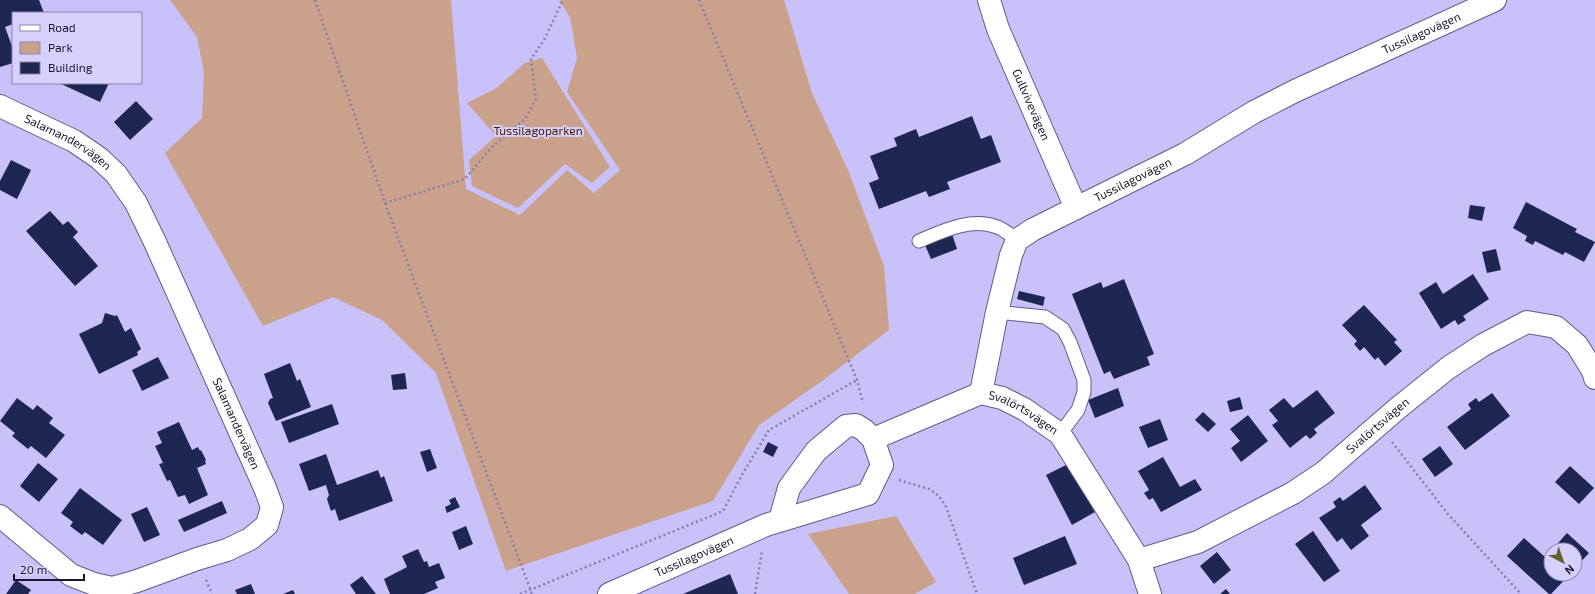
<svg xmlns="http://www.w3.org/2000/svg" width="1595" height="594" viewBox="0 0 1595 594" font-family="'Exo 2',sans-serif">
  <style>
    .green { fill: #caa28c }
    .building { fill: #1d2751 }
    .lines { fill: none; stroke-linecap: round; stroke-linejoin: round }
    .service-casing { stroke: #625a8b; stroke-width: 15 }
    .minor-casing { stroke: #625a8b; stroke-width: 24 }
    .path { stroke: #857fa9; stroke-width: 2.5; stroke-dasharray: 2 3; stroke-linecap: butt }
    .service { stroke: #fff; stroke-width: 13 }
    .minor { stroke: #fff; stroke-width: 22 }
    .labels { text-anchor: middle; stroke-width: 4; stroke-linejoin: round; paint-order: stroke }
    .street-label { font-size: 12px; fill: #1a172b; stroke: #d6d0fd }
    .park-label { font-size: 12px; fill: #452007; stroke: #d6d0fd }
  </style>
  <rect width="100%" height="100%" fill="#c9c1f9"/>
  <g class="green">
    <polygon points="170,0 451,0 466,189 520,215 567,170 594,193 620,170 567,92 577,58 570,17 559,0 784,0 812,93 848,170 884,266 889,330 822,381 759,425 713,501 506,571 436,373 382,320 333,297 263,326 165,153 202,118 204,72 197,37"/>
    <polygon points="542,58 610,167 592,183 565,164 518,208 472,186 469,160 496,136 467,103 495,89 525,63"/>
    <polygon points="896,516 936,582 915,594 849,594 808,534"/>
  </g>
  <g class="building">
    <polygon points="0,0 39,0 44,13 13,13 13,24 5,27 13,49 13,63 0,67"/>
    <polygon points="59,83 109,83 100,102"/>
    <polygon points="136,101 153,119 130,140 114,122"/>
    <polygon points="972,116 981,139 991,135 1001,162 947,182 950,189 929,197 926,191 879,209 869,183 879,179 870,156 897,146 894,138 916,129 919,137"/>
    <polygon points="11,160 31,170 17,199 0,190 0,181"/>
    <polygon points="1526,202 1577,229 1575,232 1595,242 1584,262 1565,252 1563,255 1535,241 1533,245 1525,241 1527,236 1513,228"/>
    <polygon points="1470,205 1485,207 1482,221 1468,218"/>
    <polygon points="50,211 63,225 68,221 78,232 73,237 98,266 75,286 26,231"/>
    <polygon points="952,234 957,249 931,259 925,245"/>
    <polygon points="1496,249 1501,270 1487,273 1482,252"/>
    <polygon points="1473,274 1489,299 1463,316 1466,320 1458,325 1455,320 1441,329 1419,293 1436,282 1443,294"/>
    <polygon points="1124,279 1154,354 1147,357 1150,365 1114,379 1110,371 1104,374 1072,294 1101,282 1103,288"/>
    <polygon points="1019,291 1045,297 1043,306 1017,299"/>
    <polygon points="1364,305 1397,340 1394,342 1402,351 1385,366 1378,357 1375,360 1364,347 1360,351 1354,344 1357,341 1342,325"/>
    <polygon points="105,313 115,316 117,315 125,332 131,328 141,349 137,352 138,355 99,374 79,334 102,323"/>
    <polygon points="158,357 169,378 142,391 132,370"/>
    <polygon points="290,363 297,381 300,379 311,407 276,421 268,403 270,399 273,398 264,374"/>
    <polygon points="405,373 407,389 393,390 391,375"/>
    <polygon points="1118,388 1124,406 1095,418 1088,400"/>
    <polygon points="1317,390 1335,413 1314,429 1317,433 1310,439 1306,435 1290,448 1272,425 1278,421 1269,410 1284,398 1293,408"/>
    <polygon points="1492,393 1510,416 1465,450 1447,427 1471,409 1468,404 1476,398 1479,402"/>
    <polygon points="1240,397 1243,409 1230,412 1227,401"/>
    <polygon points="17,398 33,410 37,405 53,418 49,423 65,435 46,458 31,446 28,449 12,436 15,433 0,421"/>
    <polygon points="332,404 339,424 289,443 281,422"/>
    <polygon points="1203,412 1216,424 1208,432 1195,420"/>
    <polygon points="1248,415 1268,441 1241,462 1231,448 1240,441 1230,429"/>
    <polygon points="1160,419 1168,440 1148,448 1139,427"/>
    <polygon points="179,422 192,450 198,447 200,451 201,450 206,460 205,461 206,464 197,468 208,495 189,504 185,495 178,497 170,480 167,481 159,464 163,463 155,446 162,443 157,432"/>
    <polygon points="768,442 778,447 773,457 763,452"/>
    <polygon points="1440,446 1453,464 1435,477 1422,459"/>
    <polygon points="430,449 437,468 427,472 420,452"/>
    <polygon points="326,454 337,485 378,470 381,478 384,476 393,501 339,521 335,509 331,511 327,499 329,495 326,485 309,491 299,464"/>
    <polygon points="1163,457 1180,487 1195,479 1202,490 1161,512 1153,498 1149,500 1144,493 1149,490 1138,471"/>
    <polygon points="38,463 58,479 39,502 20,486"/>
    <polygon points="1070,463 1095,512 1072,525 1046,475"/>
    <polygon points="1570,466 1594,488 1579,504 1555,482"/>
    <polygon points="1365,485 1382,509 1361,525 1369,536 1351,550 1342,538 1337,542 1319,518 1336,507 1333,502 1340,497 1343,501"/>
    <polygon points="80,488 122,520 103,545 85,532 82,535 70,526 73,522 61,513"/>
    <polygon points="455,497 460,507 447,513 445,507 451,504 449,500"/>
    <polygon points="222,501 227,513 184,532 178,520"/>
    <polygon points="147,507 160,535 144,542 131,514"/>
    <polygon points="466,526 473,544 459,550 452,532"/>
    <polygon points="1313,531 1340,571 1324,582 1295,544"/>
    <polygon points="1567,533 1589,553 1575,568 1575,550 1552,550"/>
    <polygon points="1065,536 1077,564 1024,585 1013,558"/>
    <polygon points="1524,538 1545,557 1551,551 1551,574 1570,574 1551,594 1549,594 1507,556"/>
    <polygon points="418,549 424,562 427,561 429,567 439,563 445,578 435,582 438,588 424,594 390,594 384,579 407,567 402,556"/>
    <polygon points="1217,552 1231,570 1214,584 1200,566"/>
    <polygon points="730,574 738,594 683,594"/>
    <polygon points="362,576 376,594 356,594 350,585"/>
    <polygon points="16,580 31,590 28,594 6,594"/>
    <polygon points="251,584 255,594 237,594 235,590"/>
    <polygon points="1226,589 1230,594 1220,594"/>
    <polygon points="293,590 295,594 283,594"/>
  </g>
  <g class="lines">
    <defs>
      <g id="service">
        <path d="M919,241c24,-10 52,-24 78,-14 7,2 14,9 20,13"/>
        <polyline points="997,312 1045,317 1063,329 1070,342 1084,380 1084,392 1078,410 1060,434"/>
      </g>
      <g id="minor">
        <path id="s1" d="M989,0l9,29 78,179"/>
        <path id="s2" d="M0,106l74,35 25,17 17,16 20,29 18,37 111,248 7,19 -5,18 -17,14 -23,11 -30,9 -60,22 -25,7 -18,-4 -23,-9 -71,-59"/>
        <path id="s3" d="M981,393l16,-81 14,-57 6,-15 15,-10 22,-11 131,-65 69,-42 41,-21 200,-91"/>
        <path id="s4" d="M981,393l21,5 22,11 36,25 79,126 11,34"/>
        <polyline points="873,439 981,393"/>
        <path id="s5" d="M1139,560l59,-18 95,-49 30,-20 75,-65 50,-40 35,-23 44,-23 29,5 21,18 16,26 2,7"/>
        <path id="s6" d="M609,594l157,-69 102,-31 14,-29 -9,-26 -9,-9 -8,-5 -10,1 -30,25 -27,37 -9,32"/>
      </g>
    </defs>
    <use href="#service" class="service-casing"/>
    <use href="#minor" class="minor-casing"/>
    <g class="path">
      <polyline points="315,0 385,203 532,594"/>
      <polyline points="699,0 857,380 863,403"/>
      <polyline points="385,203 465,179 491,148 525,119 536,99 531,59 544,40 563,0"/>
      <polyline points="1392,442 1447,513 1521,594"/>
      <polyline points="899,480 929,489 939,496 946,507 977,594"/>
      <polyline points="206,580 212,594"/>
      <polyline points="520,594 723,511 743,473 769,430 857,380"/>
      <polyline points="755,594 762,551"/>
    </g>
    <use href="#service" class="service"/>
    <use href="#minor" class="minor"/>
  </g>
  <g class="labels">
    <g class="street-label">
      <text dy="4" stroke="none"><textPath href="#s3" startOffset="612">Tussilagovägen</textPath></text>
      <text dy="4" stroke="none"><textPath href="#s1" startOffset="113">Gullvivevägen</textPath></text>
      <text dy="4" stroke="none"><textPath href="#s2" startOffset="77">Salamandervägen</textPath></text>
      <text dy="4" stroke="none"><textPath href="#s3" startOffset="288">Tussilagovägen</textPath></text>
      <text dy="4" stroke="none"><textPath href="#s4" startOffset="47">Svalörtsvägen</textPath></text>
      <text dy="4" stroke="none"><textPath href="#s2" startOffset="413">Salamandervägen</textPath></text>
      <text dy="4" stroke="none"><textPath href="#s5" startOffset="277">Svalörtsvägen</textPath></text>
      <text dy="4" stroke="none"><textPath href="#s6" startOffset="93">Tussilagovägen</textPath></text>
    </g>
    <g class="park-label">
      <text x="538" y="135">Tussilagoparken</text>
    </g>
  </g>
  <rect x="12" y="12" width="130" height="72" fill="#d6d0fd" stroke="#8b86a9"/>
  <rect x="20" y="25" width="20" height="6" fill="#ffffff" stroke="#8b86a9"/>
  <text x="48" y="32" font-size="12" fill="#1a172b">Road</text>
  <rect x="20" y="42" width="20" height="12" fill="#caa28c" stroke="#8b86a9"/>
  <text x="48" y="52" font-size="12" fill="#1a172b">Park</text>
  <rect x="20" y="62" width="20" height="12" fill="#1d2751" stroke="#8b86a9"/>
  <text x="48" y="72" font-size="12" fill="#1a172b">Building</text>
  <g transform="translate(1563 562) rotate(139)"><circle r="19" fill="#d6d0fd" stroke="#8b86a9"/>
  <path d="M0-3L7 15L0 10L-7 15Z" fill="#5f612e"/>
  <text y="-6" font-size="11" font-weight="bold" text-anchor="middle" fill="#1a172b">N</text>
  </g>
  <path d="M14 574v6h70v-6" fill="none" stroke="#1a172b" stroke-width="2"/>
  <text x="20" y="574" font-size="12" fill="#1a172b" stroke="#d6d0fd" stroke-width="3" paint-order="stroke">20 m</text>
</svg>
